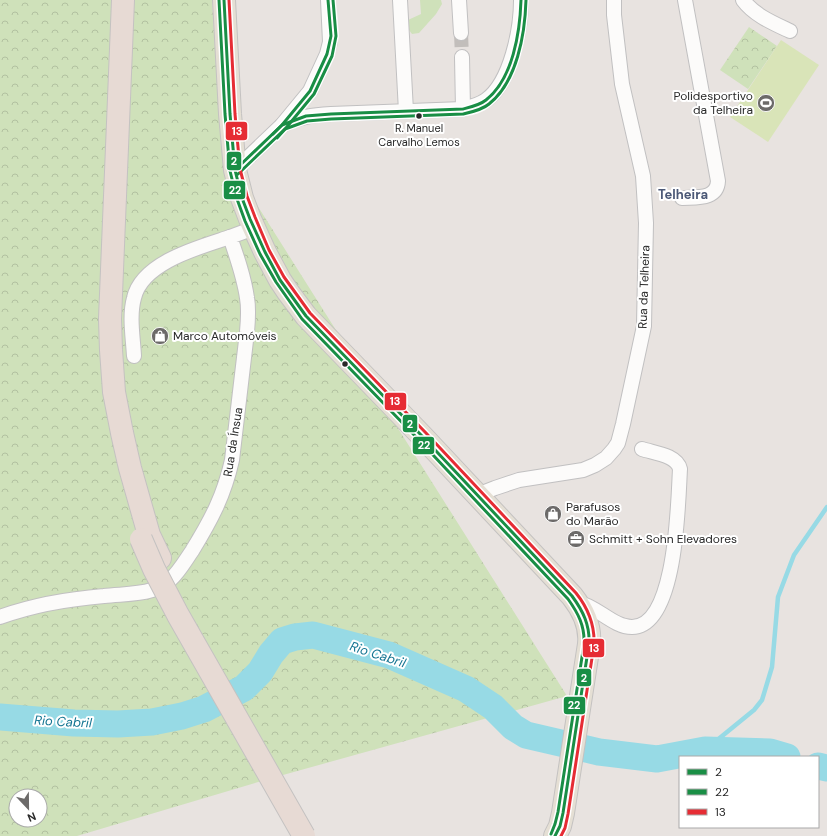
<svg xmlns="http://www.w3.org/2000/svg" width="827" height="836" viewBox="0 0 827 836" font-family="'DM Sans',sans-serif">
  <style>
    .park { fill: url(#park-crowns); fill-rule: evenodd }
    .garden { fill: #cfe1ba }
    .pitch { fill: #d9e4b8 }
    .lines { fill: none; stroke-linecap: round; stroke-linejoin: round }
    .stream { stroke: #97dae5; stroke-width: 4.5 }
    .river { stroke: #97dae5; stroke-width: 27 }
    .street-tunnel { stroke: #c2bebb; stroke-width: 14; stroke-dasharray: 14 7; stroke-linecap: butt }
    .street-casing { stroke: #c1c0c1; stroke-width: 16 }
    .primary-casing { stroke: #c4c2c1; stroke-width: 24 }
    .highway-casing { stroke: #c4c2c1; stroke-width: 24 }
    .street { stroke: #fcfbfa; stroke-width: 14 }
    .primary { stroke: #e5dfd4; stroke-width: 22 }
    .highway { stroke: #e7dad4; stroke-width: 22 }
    .highway-bridge-casing { stroke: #c4c2c1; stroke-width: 24; stroke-linecap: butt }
    .highway-bridge { stroke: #e7dad4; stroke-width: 22 }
    .bus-1-casing { stroke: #fff; stroke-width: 6 }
    .bus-2-casing { stroke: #fff; stroke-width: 6 }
    .bus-3-casing { stroke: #fff; stroke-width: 6 }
    .bus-1 { stroke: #198e45; stroke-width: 3 }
    .bus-2 { stroke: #198e45; stroke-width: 3 }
    .bus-3 { stroke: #e62c34; stroke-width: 3 }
    .bus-dot { fill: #292929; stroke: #fff; stroke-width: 1.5 }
    .labels { text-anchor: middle; stroke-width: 4; stroke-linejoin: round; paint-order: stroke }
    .bus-label { font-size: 11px; fill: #292929; stroke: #fff }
    .poi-label { font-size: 12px; fill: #292929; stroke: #fff; text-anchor: start }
    .street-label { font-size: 12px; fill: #292929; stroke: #fff }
    .neighbourhood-label { font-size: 13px; font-weight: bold; fill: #4c5977; stroke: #fff }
    .water-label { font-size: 13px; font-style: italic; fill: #157592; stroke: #fff }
    .line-badge { stroke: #fff; stroke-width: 1.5 }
    .badge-label { font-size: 11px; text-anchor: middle; font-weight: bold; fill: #fff }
  </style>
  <defs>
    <pattern id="park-crowns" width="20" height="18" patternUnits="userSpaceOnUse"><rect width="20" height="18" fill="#cfe1ba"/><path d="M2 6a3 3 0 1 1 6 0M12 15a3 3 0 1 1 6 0" fill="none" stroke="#b2c1a0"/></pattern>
  </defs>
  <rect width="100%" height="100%" fill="#e8e3e0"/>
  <g class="park">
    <path d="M0,0h212l9,148 346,548 -302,84 -188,56h-77zM16,796h24v24h-24z"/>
    <polygon points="749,27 777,46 748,89 720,70"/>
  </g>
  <polygon class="garden" points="420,0 441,0 442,4 436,14 419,33 412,34 409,30 408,20 421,14"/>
  <polygon class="pitch" points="781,40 819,65 768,142 730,117"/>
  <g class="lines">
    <polyline class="stream" points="705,750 754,710 762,700 772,667 778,597 794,555 827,507"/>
    <g class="river">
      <polyline points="0,717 74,723 118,724 152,722 182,716 204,709 244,688 260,672 271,654 282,641 295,637 313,635 389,655 466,689 493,707 513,727 526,735 599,752 657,759 705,750 770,752 787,757"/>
      <polyline points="818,766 827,768"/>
    </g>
    <polyline class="street-tunnel" points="461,33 462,57"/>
    <defs>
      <g id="street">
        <polyline points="400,0 406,111"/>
        <polyline points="459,0 461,33"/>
        <path d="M743,0c11,15 30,23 47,31"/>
        <polyline points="462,57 463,109"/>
        <path d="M282,125c16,-8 31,-10 49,-11l132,-5c8,-2 16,-4 23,-9 25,-18 35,-71 35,-100"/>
        <polyline points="235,170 282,125 310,91 327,54 330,42 328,0"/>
        <path d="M682,198c14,-1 35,2 36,-17l-33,-181"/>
        <path d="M134,356c-1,-19 -5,-40 0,-58 8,-36 66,-51 96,-61"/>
        <polyline points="477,495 495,488 519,480 583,470 595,465 606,458 614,449 618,443 623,424 644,326 646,223 643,176 622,84 614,15 614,0"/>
        <path d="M577,602c20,4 36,25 55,25 45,0 46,-126 48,-158 -3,-14 -26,-16 -38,-20"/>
        <path d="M0,617c33,-12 68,-18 104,-21 15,-2 32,-1 48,-6 6,-2 13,-5 18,-10 9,-8 15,-19 22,-29 19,-31 32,-55 40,-91l15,-128c1,-11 2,-23 0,-34 -3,-21 -10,-41 -17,-61l24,-9"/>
      </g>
      <path id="primary" d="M224,0l6,114 5,56 7,28 8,21 15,33 15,28 8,12 18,24 116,120 150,160c11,14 19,29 17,48l-26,169 -3,13 -5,10"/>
      <polyline id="highway" points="123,0 110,319 111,350 114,392 122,433 130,468 149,535 160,558"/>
    </defs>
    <use href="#street" class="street-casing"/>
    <use href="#primary" class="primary-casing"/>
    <use href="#highway" class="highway-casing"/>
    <use href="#street" class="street"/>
    <use href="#primary" class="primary"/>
    <use href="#highway" class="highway"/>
    <defs>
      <polyline id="highway-bridge" points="141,539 154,569 178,615 304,836"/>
    </defs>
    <use href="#highway-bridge" class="highway-bridge-casing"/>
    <use href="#highway-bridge" class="highway-bridge"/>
    <defs>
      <g id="bus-1">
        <path d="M224,0l6,114 5,56 7,28 8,21 15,33 15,28 26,36 116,120 150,160c11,15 18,29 17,48l-26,169 -3,13 -5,10"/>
        <polyline points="273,134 282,125 310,91 327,54 331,36 328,0"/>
        <path d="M235,170l47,-45 24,-9 25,-2 132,-5c8,-2 17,-4 23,-9 27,-21 34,-68 35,-100"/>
      </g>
      <g id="bus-2">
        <path d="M219,0l6,114 5,57 7,28 8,22 15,33 16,28 26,37 116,120 150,160c10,14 17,27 16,45l-26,168 -3,12 -4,10"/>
        <polyline points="277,138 286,128 314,94 332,56 336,36 333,0"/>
        <path d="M238,174l47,-45 22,-8 24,-2 132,-5c9,-2 19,-4 26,-10 28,-22 36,-70 37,-104"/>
      </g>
      <path id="bus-3" d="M229,0l6,114 5,55 7,27 8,21 14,33 15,27 26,36 116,120 150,160c12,15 19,31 18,52l-26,169 -3,14 -4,8"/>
    </defs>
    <use href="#bus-1" class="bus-1-casing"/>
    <use href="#bus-2" class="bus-2-casing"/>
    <use href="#bus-3" class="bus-3-casing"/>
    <use href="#bus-1" class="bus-1"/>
    <use href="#bus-2" class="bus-2"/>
    <use href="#bus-3" class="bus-3"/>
  </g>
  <defs>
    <symbol id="stadium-disc" viewBox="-11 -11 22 22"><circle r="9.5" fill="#6c6a69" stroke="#fff"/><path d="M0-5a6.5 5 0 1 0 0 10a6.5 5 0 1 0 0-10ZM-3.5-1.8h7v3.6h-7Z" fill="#fff"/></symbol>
    <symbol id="shop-disc" viewBox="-11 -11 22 22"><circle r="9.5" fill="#6c6a69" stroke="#fff"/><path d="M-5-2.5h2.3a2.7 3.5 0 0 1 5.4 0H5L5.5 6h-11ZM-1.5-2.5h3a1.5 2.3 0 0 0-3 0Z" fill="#fff"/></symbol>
    <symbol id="office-disc" viewBox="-11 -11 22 22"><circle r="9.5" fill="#6c6a69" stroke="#fff"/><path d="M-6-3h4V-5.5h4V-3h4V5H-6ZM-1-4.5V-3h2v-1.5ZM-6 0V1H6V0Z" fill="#fff"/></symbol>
  </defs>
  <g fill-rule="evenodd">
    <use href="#stadium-disc" x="756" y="93" width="20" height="20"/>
    <use href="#shop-disc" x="150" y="326" width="20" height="20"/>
    <use href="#shop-disc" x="543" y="504" width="20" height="20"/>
    <use href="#office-disc" x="566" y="529" width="20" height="20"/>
  </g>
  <g class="bus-dot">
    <circle cx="419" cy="116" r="3.5"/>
    <circle cx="345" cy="364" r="3.5"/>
  </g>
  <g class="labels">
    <g class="bus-label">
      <text x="419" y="132">R. Manuel<tspan x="419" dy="14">Carvalho Lemos</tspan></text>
    </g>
    <g class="poi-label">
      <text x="753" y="100" text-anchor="end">Polidesportivo<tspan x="753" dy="14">da Telheira</tspan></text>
      <text x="173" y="340">Marco Automóveis</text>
      <text x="566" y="511">Parafusos<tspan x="566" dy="14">do Marão</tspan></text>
      <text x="589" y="543">Schmitt + Sohn Elevadores</text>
    </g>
    <g class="street-label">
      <text transform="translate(644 287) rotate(-88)" y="4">Rua da Telheira</text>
      <text transform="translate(233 442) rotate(-81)" y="4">Rua da Ínsua</text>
    </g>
    <g class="neighbourhood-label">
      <text x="683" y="199">Telheira</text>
    </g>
    <g class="water-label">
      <text transform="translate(378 654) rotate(18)" y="5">Rio Cabril</text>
      <text transform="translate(63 721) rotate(3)" y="5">Rio Cabril</text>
    </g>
  </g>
  <g class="line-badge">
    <rect x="225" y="121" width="23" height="20" rx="4" fill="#e62c34"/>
    <rect x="226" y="151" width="16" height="20" rx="4" fill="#198e45"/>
    <rect x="223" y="180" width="23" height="20" rx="4" fill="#198e45"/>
    <rect x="384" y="392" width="23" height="19" rx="4" fill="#e62c34"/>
    <rect x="402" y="414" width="16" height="19" rx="4" fill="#198e45"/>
    <rect x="412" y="436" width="23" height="19" rx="4" fill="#198e45"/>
    <rect x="582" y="638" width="23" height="20" rx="4" fill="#e62c34"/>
    <rect x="576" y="668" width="16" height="19" rx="4" fill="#198e45"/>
    <rect x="563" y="696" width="23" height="19" rx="4" fill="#198e45"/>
  </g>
  <g class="badge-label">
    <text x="237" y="135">13</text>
    <text x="234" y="165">2</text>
    <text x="235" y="194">22</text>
    <text x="395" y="405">13</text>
    <text x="410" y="428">2</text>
    <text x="424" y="449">22</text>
    <text x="594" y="652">13</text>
    <text x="584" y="682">2</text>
    <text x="574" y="709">22</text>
  </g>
  <rect x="679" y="756" width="140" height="72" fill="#ffffff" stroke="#a9a9a9"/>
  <rect x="687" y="769" width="20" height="6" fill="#198e45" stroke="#a9a9a9"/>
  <text x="715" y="776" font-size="12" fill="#292929">2</text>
  <rect x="687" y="789" width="20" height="6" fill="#198e45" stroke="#a9a9a9"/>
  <text x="715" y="796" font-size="12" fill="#292929">22</text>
  <rect x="687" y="809" width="20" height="6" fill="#e62c34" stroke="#a9a9a9"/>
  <text x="715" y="816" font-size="12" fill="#292929">13</text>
  <g transform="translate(28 808) rotate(158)"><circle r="19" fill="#ffffff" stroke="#a9a9a9"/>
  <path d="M0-3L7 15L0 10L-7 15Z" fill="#6c6a69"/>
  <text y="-6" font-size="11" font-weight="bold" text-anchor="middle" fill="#292929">N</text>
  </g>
</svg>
